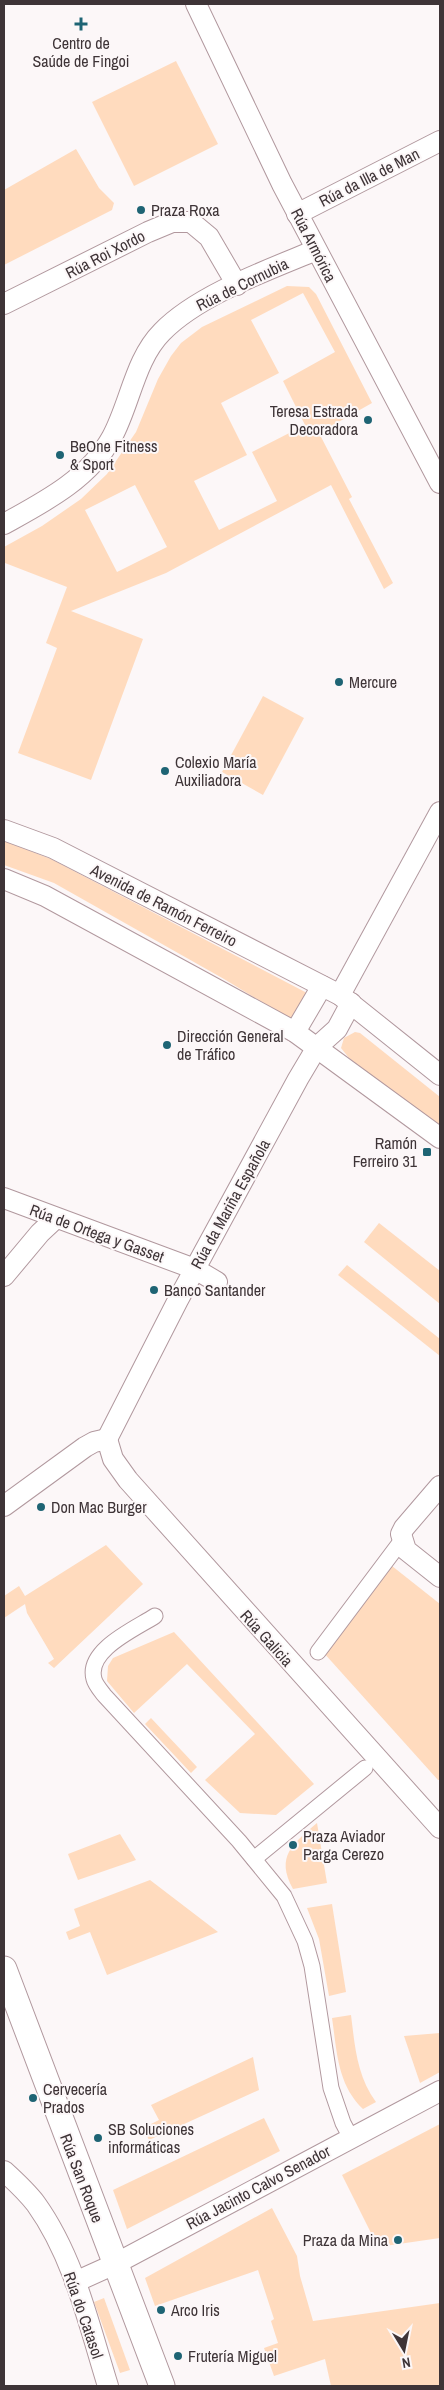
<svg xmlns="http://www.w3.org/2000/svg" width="444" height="2390" viewBox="0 0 444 2390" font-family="'Archivo Narrow',sans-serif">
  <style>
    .green { fill: #ffdbbe; fill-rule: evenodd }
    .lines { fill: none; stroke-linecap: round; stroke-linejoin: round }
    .pedestrian-casing { stroke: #b1989e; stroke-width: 17 }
    .minor-casing { stroke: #b1989e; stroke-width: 22 }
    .tertiary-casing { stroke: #b1989e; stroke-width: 27 }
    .pedestrian { stroke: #fff; stroke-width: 15 }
    .minor { stroke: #fff; stroke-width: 20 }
    .tertiary { stroke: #fff; stroke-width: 25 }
    .poi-dot { fill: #1e6474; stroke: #fcf7f8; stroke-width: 2 }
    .labels { text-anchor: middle; stroke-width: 4; stroke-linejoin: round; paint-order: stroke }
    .poi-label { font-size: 16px; fill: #3e3437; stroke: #fcf7f8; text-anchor: start }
    .street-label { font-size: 16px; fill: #3e3437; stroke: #fcf7f8 }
  </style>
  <rect width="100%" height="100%" fill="#fcf7f8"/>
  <g class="green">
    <polygon points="176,61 218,144 134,186 92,102"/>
    <polygon points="76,149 99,188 114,203 112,210 4,265 4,190"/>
    <path d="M287,286l22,1 7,7 56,109 -53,30 33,64 -3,2 44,84 -9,6 -53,-104 -165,88 -95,38 72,28 -52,141 -73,-27 39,-105 -11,-5 21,-56 -62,-24 -1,4v-20l38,-21 39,-27 26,-25 29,-42 22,-53 13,-23 10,-13 21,-16zM303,293l32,59 -52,29 22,44 -53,27 25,49 -58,29 -25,-49 53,-26 -26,-52 58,-30 -28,-53zM135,485l32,62 -50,25 -32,-62z"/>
    <polygon points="263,696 304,718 263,795 222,772"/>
    <polygon points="4,841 51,859 307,993 293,1021 224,979 54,883 4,865"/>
    <polygon points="355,1032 360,1033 440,1097 440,1130 349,1058 341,1048 344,1038"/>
    <polygon points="379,1223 440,1271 440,1304 364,1242"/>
    <polygon points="347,1265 440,1339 440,1356 338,1275"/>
    <polygon points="106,1545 143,1584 54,1668 48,1663 54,1659 27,1613 25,1604 4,1618 4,1596 19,1586 25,1596"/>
    <polygon points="392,1566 440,1604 440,1780 438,1780 323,1652"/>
    <polygon points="174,1632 314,1784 276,1815 240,1813 205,1780 255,1734 187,1664 134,1713 107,1681 108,1666 113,1658"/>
    <polygon points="151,1718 197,1767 191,1773 145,1724"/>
    <path d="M317,1823l10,60 -34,6c-18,-33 0,-45 24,-66z"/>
    <polygon points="120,1834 136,1860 78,1880 68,1854"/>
    <polygon points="150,1880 218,1932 107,1975 90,1932 69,1940 66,1932 80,1926 74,1909"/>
    <polygon points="332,1904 346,1992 329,1996 319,1939 307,1908"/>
    <path d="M351,2015c4,32 6,61 25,87l-13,7c-26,-25 -26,-58 -31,-91z"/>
    <polygon points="440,2033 440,2072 420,2083 404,2036"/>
    <polygon points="253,2057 259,2090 149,2140 143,2128 159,2120 151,2105"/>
    <polygon points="264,2118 280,2151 127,2229 113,2190"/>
    <polygon points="440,2124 440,2238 378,2247 342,2175"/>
    <polygon points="272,2208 297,2256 300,2276 313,2321 440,2303 440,2386 331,2386 325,2359 274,2376 264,2348 278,2343 271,2321 274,2319 258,2270 155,2306 145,2278"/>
    <polygon points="104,2298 130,2370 120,2373 94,2302"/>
  </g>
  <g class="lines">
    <defs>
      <g id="pedestrian">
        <path d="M155,1616c-20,13 -69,34 -61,63 1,5 7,12 10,16l135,146 45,55 21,45 7,25 19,122 12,35 8,15"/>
        <polyline points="318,1652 402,1540"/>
        <polyline points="254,1859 365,1768"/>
      </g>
      <g id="minor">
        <polyline points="196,4 282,184 440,483"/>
        <polyline points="297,214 440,141"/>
        <polyline points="4,304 148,232 172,222 191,222 209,237 237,285"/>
        <path d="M4,524c40,-22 85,-45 108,-87 18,-33 23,-78 50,-105 36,-37 106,-62 154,-82"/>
        <polyline points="4,830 53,848 340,995 440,1075"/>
        <polyline points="4,879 45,896 295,1032 440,1138"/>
        <polyline points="340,995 440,812"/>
        <polyline points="295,1032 322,986"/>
        <polyline points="4,1198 195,1269 217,1282"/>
        <polyline points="4,1276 40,1233 55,1219"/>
        <polyline points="107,1439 113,1459 128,1480 440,1828"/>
        <polyline points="107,1439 178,1300 298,1079 317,1047 337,1029 351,1003"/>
        <polyline points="440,1486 404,1528 401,1534 406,1550 440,1577"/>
        <polyline points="4,1506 85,1447 94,1442 107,1439"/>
        <path d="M4,2171c11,10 23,21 32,33 38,53 53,121 72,182"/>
        <polyline points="75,2282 115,2264 440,2091"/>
      </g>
      <polyline id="tertiary" points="4,1969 162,2386"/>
    </defs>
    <use href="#pedestrian" class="pedestrian-casing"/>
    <use href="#minor" class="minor-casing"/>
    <use href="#tertiary" class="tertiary-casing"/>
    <use href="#pedestrian" class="pedestrian"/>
    <use href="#minor" class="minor"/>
    <use href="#tertiary" class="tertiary"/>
  </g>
  <g class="poi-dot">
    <path d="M78.5 16.5h5v5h5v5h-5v5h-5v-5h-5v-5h5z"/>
    <circle cx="141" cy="210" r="5"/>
    <circle cx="368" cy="420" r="5"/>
    <circle cx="60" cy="455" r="5"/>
    <circle cx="339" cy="682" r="5"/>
    <circle cx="165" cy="771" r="5"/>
    <circle cx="167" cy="1045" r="5"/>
    <rect x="422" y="1147" width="10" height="10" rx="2.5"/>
    <circle cx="154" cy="1290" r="5"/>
    <circle cx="41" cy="1507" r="5"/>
    <circle cx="293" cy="1845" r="5"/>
    <circle cx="33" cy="2098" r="5"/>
    <circle cx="98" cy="2138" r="5"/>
    <circle cx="398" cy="2240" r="5"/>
    <circle cx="161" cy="2310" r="5"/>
    <circle cx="178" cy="2356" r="5"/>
  </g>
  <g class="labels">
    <g class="poi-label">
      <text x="81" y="49" text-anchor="middle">Centro de<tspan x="81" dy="18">Saúde de Fingoi</tspan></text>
      <text x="151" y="216">Praza Roxa</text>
      <text x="358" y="417" text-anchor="end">Teresa Estrada<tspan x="358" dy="18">Decoradora</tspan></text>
      <text x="70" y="452">BeOne Fitness<tspan x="70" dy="18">&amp; Sport</tspan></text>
      <text x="349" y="688">Mercure</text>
      <text x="175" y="768">Colexio María<tspan x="175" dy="18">Auxiliadora</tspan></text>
      <text x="177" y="1042">Dirección General<tspan x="177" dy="18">de Tráfico</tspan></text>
      <text x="417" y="1149" text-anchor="end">Ramón<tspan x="417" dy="18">Ferreiro 31</tspan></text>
      <text x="164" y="1296">Banco Santander</text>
      <text x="51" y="1513">Don Mac Burger</text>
      <text x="303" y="1842">Praza Aviador<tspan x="303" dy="18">Parga Cerezo</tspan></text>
      <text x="43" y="2095">Cervecería<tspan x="43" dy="18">Prados</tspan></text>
      <text x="108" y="2135">SB Soluciones<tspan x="108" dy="18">informáticas</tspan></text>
      <text x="388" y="2246" text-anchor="end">Praza da Mina</text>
      <text x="171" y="2316">Arco Iris</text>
      <text x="188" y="2362">Frutería Miguel</text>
    </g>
    <g class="street-label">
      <text transform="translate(369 177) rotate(-27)" y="6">Rúa da Illa de Man</text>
      <text transform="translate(314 245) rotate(63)" y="6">Rúa Armórica</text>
      <text transform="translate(105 254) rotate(-27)" y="6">Rúa Roi Xordo</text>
      <text transform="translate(242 284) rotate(-26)" y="6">Rúa de Cornubia</text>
      <text transform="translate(164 905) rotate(27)" y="6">Avenida de Ramón Ferreiro</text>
      <text transform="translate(230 1204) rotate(-61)" y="6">Rúa da Mariña Española</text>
      <text transform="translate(97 1233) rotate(20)" y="6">Rúa de Ortega y Gasset</text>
      <text transform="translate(267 1638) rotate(48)" y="6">Rúa Galicia</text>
      <text transform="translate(82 2178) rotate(69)" y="6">Rúa San Roque</text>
      <text transform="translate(258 2187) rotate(-28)" y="6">Rúa Jacinto Calvo Senador</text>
      <text transform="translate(84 2315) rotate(71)" y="6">Rúa do Catasol</text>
    </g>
  </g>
  <rect width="444" height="2390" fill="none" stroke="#3e3437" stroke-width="10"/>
  <g transform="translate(404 2350) rotate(170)" stroke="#fcf7f8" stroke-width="4" paint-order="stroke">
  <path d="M0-4L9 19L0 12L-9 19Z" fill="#3e3437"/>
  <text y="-8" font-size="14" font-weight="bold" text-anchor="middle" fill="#3e3437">N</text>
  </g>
</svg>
